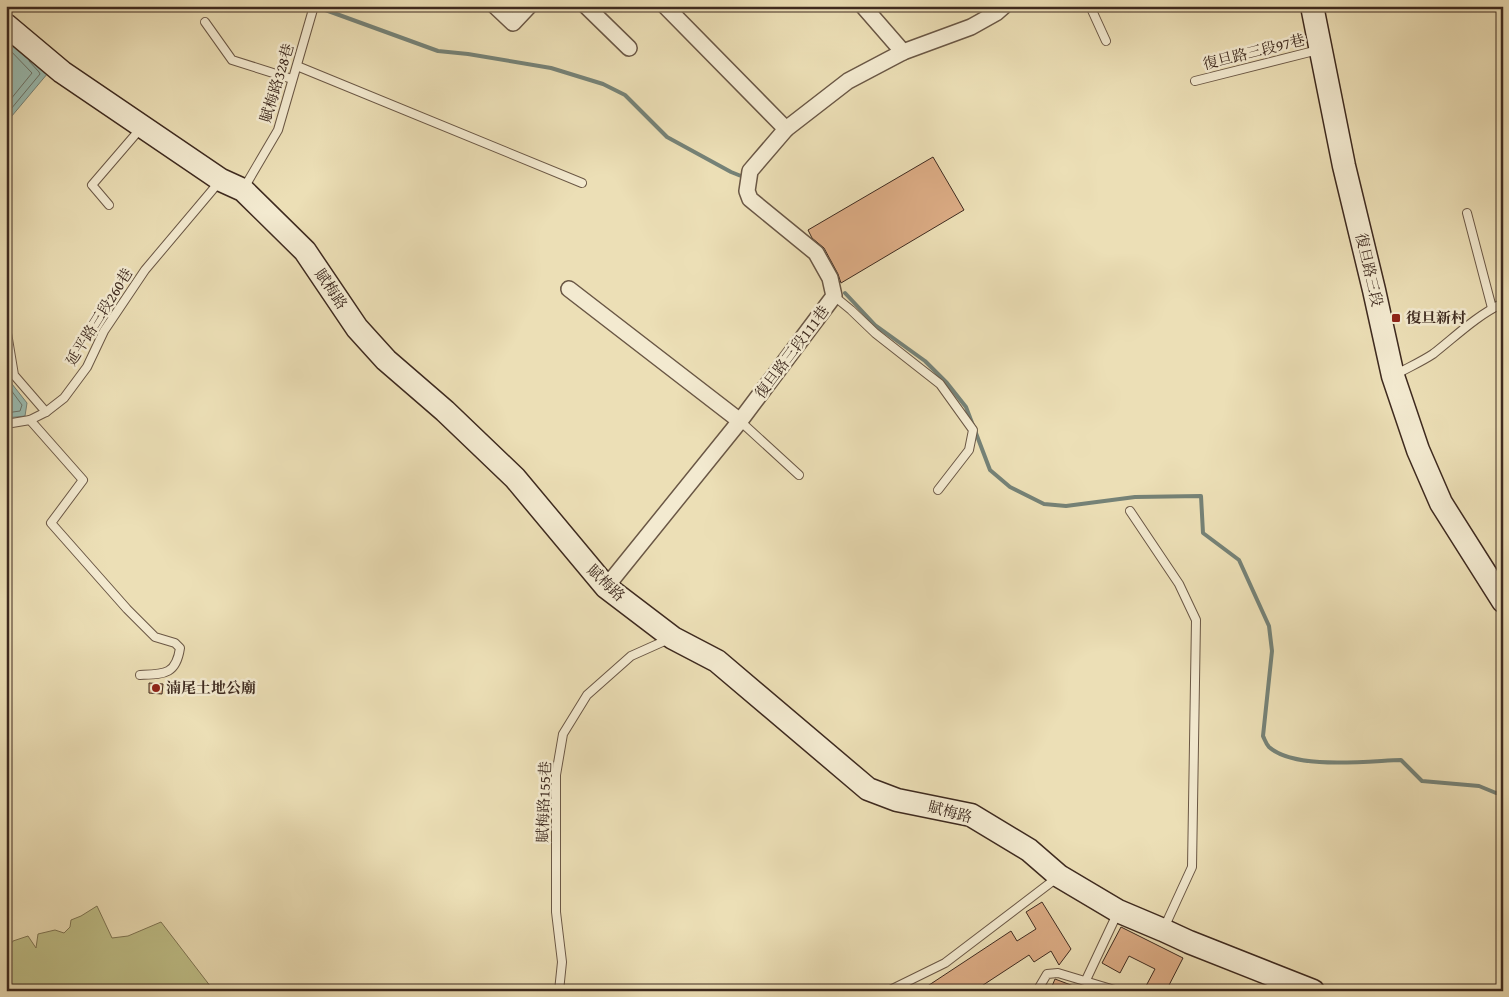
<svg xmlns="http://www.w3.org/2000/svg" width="1509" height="997" viewBox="0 0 1509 997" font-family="'Gentium Book Plus','Noto Serif TC',serif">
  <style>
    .green { fill: #bfc089; stroke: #7e7554 }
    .water { fill: #99bcb2; stroke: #758277 }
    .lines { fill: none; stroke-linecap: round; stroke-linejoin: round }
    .shore { stroke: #6c7368; stroke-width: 1 }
    .stream { stroke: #758277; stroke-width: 4 }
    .building { fill: #dcac85; stroke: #3e2a1f }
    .lane-casing { stroke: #6a5745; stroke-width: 10 }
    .street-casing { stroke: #6a5745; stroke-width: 18 }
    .secondary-casing { stroke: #3e2a1f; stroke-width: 25 }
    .lane { stroke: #f3ead0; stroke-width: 8 }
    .street { stroke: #f3ead0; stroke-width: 15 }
    .secondary { stroke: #f3ead0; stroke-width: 22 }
    .poi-dot { fill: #8f2418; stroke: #f3ead0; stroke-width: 2 }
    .labels { text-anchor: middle; stroke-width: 5; stroke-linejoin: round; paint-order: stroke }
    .street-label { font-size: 15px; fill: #3e2a1f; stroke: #f3ead0 }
    .poi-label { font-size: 15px; font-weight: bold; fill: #3e2a1f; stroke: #f3ead0; text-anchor: start }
  </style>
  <rect width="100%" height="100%" fill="#ecdfb6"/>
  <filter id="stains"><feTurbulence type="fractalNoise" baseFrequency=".004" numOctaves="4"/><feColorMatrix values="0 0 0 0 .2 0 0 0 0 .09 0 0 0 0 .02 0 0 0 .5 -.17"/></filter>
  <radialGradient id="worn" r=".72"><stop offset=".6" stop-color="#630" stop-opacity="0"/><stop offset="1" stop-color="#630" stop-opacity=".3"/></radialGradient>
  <polygon class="green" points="97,906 112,938 128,936 161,922 214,991 6,991 6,951 13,941 28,936 36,948 38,934 55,930 64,933 70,927 71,920 81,916"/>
  <g class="water">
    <polygon points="6,34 48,73 6,123"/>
    <polygon points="6,353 12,384 27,403 25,416 6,418"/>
  </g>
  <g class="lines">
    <g class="shore">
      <polyline points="6,46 32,73 6,105"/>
      <polyline points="6,115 40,74 39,72 29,61"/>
      <polyline points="6,379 8,386 22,405 20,411 6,413"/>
    </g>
    <g class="stream">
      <polyline points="320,8 438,51 468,54 551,68 603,84 625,95 667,137 731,172 741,176"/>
      <path d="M845,293l30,32 50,36 22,22 19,24 24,63 20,17 34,17 22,2 69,-9 66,-1 2,37 36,27 30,66 3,25 -9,85c2,4 3,8 6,11 26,23 98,14 132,13l21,21 57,5 17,7 7,-2"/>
    </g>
  </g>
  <g class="building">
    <polygon points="933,157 964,210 841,283 838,274 824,248 812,238 808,230"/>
    <polygon points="149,683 163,684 162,694 149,693"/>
    <polygon points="1042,902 1071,949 1059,965 1051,951 1034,962 1029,955 974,991 920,991 1011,931 1017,941 1036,929 1026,912"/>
    <polygon points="1121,927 1183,958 1166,991 1154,991 1146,986 1155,969 1129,956 1120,973 1102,963"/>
    <polygon points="1055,979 1084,990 1084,991 1050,991"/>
  </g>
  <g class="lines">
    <defs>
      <g id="lane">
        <polyline points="1090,6 1106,41"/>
        <polyline points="205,22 232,60 292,79"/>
        <polyline points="297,66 582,183"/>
        <polyline points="1195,81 1318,50"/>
        <polyline points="244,188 278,130 314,6"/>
        <polyline points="109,205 92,185 141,128"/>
        <polyline points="1467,213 1492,308"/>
        <polyline points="834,296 851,310 875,333 940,384 973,430 969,450 938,490"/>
        <polyline points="6,327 14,375 46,412"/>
        <path d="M1395,375c12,-7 26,-13 38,-21 23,-18 43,-38 70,-51"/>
        <path d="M30,420l53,60 -32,43 76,86 28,28 20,6 5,5c-4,27 -16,26 -40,27"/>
        <polyline points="740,421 799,475"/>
        <polyline points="6,424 30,420 46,412 64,398 87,367 104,331 145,270 220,181"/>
        <polyline points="1130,511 1179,584 1196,620 1192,867 1164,928"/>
        <polyline points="1086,980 1118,912"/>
        <polyline points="559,991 562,962 556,912 556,775 563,734 587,695 631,656 669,639"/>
        <polyline points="888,991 945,963 1058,877"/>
        <polyline points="1037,991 1047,974 1058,973 1118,991"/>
      </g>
      <g id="street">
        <polyline points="495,6 513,23 529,6"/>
        <polyline points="586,6 629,48"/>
        <polyline points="665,6 786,129"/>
        <polyline points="863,6 903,52"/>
        <polyline points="569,289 740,421"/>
        <polyline points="606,587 740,421 834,296 830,278 816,253 750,199 747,191 750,171 786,129 848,81 903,52 971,27 996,13 1004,6"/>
      </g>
      <g id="secondary">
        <polyline points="1312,6 1344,166 1374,290 1393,376 1418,450 1441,503 1503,601"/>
        <polyline points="6,25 62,72 221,180 243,190 305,251 357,328 386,360 445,411 515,478 606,587 673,638 717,661 868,789 897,800 971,815 1029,850 1059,876 1118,911 1163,930 1189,942 1313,991"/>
      </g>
    </defs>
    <use href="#lane" class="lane-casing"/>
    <use href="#street" class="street-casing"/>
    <use href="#secondary" class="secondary-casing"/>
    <use href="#lane" class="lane"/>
    <use href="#street" class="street"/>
    <use href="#secondary" class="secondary"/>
  </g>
  <g class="poi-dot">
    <rect x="1391" y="313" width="10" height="10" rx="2.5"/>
    <circle cx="156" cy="688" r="5"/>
  </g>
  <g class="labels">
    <g class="street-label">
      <text transform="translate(1254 52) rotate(-14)" y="5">復旦路三段97巷</text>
      <text transform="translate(277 83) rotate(-73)" y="5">賦梅路328巷</text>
      <text transform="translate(1369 270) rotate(77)" y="5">復旦路三段</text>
      <text transform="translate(331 289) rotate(56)" y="5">賦梅路</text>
      <text transform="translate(99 317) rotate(-58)" y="5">延平路三段260巷</text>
      <text transform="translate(792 352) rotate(-53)" y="5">復旦路三段111巷</text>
      <text transform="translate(606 583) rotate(44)" y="5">賦梅路</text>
      <text transform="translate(544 802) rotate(-88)" y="5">賦梅路155巷</text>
      <text transform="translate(950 812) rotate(15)" y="5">賦梅路</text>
    </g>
    <g class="poi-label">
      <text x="1406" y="323">復旦新村</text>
      <text x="166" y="693">湳尾土地公廟</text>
    </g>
  </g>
  <rect width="1509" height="997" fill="none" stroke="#ecdfb6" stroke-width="25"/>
  <rect x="8" y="8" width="1494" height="982" fill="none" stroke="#3e2a1f" stroke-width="2.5"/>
  <rect x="12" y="12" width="1484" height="972" fill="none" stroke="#3e2a1f"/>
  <rect width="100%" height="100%" filter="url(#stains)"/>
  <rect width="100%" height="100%" fill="url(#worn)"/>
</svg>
